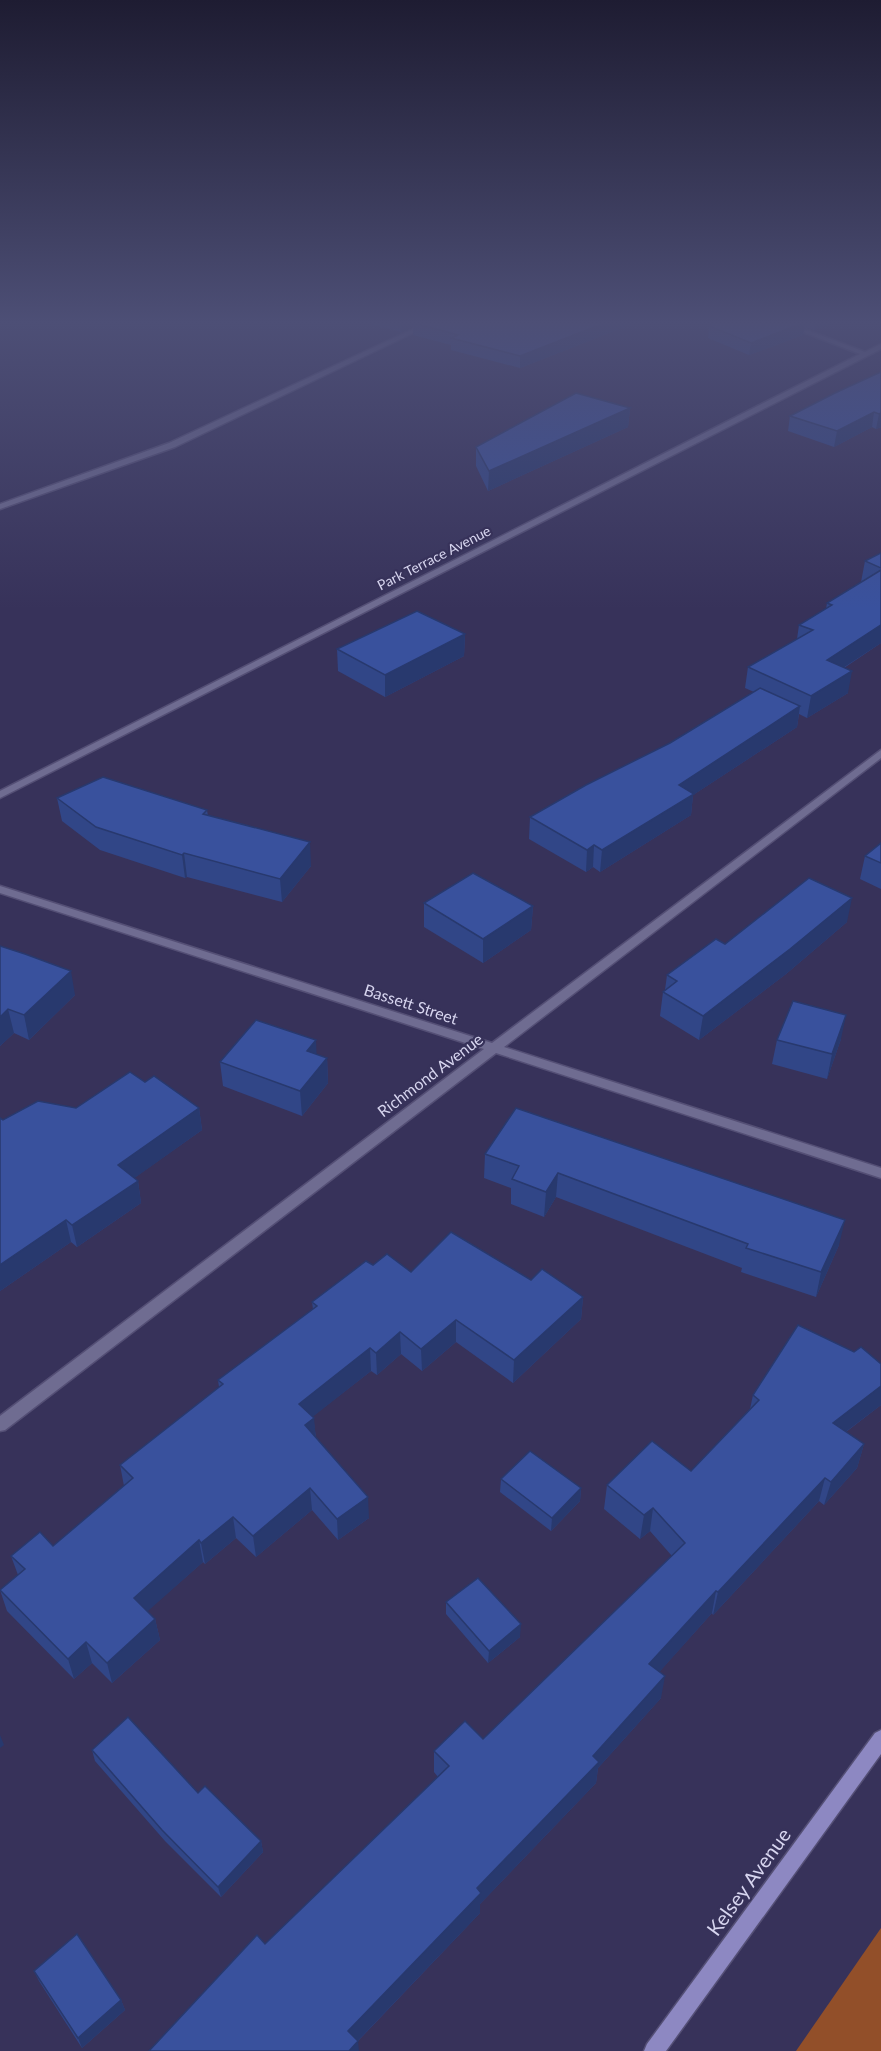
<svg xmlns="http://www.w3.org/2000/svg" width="881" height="2051" viewBox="0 0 881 2051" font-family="Lato,sans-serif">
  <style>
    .green { fill: #924f29 }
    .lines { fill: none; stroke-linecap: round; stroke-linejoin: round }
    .street-casing { stroke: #544f75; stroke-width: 3 }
    .secondary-casing { stroke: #544f75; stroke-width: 3 }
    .street { fill: #6f6c91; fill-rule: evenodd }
    .secondary { fill: #8d88c2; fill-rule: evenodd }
    .wall { fill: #314687 }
    .shaded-wall { fill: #28396e }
    .building { fill: #39519d; stroke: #28396e; stroke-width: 1.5 }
    .labels { text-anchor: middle; stroke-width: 4.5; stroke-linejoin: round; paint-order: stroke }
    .far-street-label { font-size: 14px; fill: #d7d5ef; stroke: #37325a }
    .street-label { font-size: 16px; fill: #d7d5ef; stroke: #37325a }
    .near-street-label { font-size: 20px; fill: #d7d5ef; stroke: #37325a }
  </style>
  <rect width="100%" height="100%" fill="#37325a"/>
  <polygon class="green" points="881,1928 881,2051 796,2051"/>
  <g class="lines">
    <defs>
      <g id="street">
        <polygon points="428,322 436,322 175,447 0,509 0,504 169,443"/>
        <polygon points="777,322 786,322 865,352 881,344 881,349 0,798 0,791 860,354"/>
        <polygon points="881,750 881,758 504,1047 881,1168 881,1178 496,1053 5,1430 0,1431 0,1416 484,1049 0,893 0,886 492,1043"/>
      </g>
      <polygon id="secondary" points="881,1730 881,1754 666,2051 644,2051 647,2044 875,1733"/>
    </defs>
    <use href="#street" class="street-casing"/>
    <use href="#secondary" class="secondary-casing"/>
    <use href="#street" class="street"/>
    <use href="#secondary" class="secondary"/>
  </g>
  <g class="wall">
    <polygon points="363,322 637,322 520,368 451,350 451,345 413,335 413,326 401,332"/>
    <polygon points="716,322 836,322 814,330 805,327 803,335 749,355 708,338 709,326"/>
    <polygon points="881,372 881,427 876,429 872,427 834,447 788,431 790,416"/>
    <polygon points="630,408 628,427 488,491 476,466 476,447"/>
    <polygon points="881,553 881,643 844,668 848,693 807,718 799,714 797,727 693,795 691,815 600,872 593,867 586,872 529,839 530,817 670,743 754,692 745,688 748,667 797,639 799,625 826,609 827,603 861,582 865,561"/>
    <polygon points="465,634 464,656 385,697 338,671 337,649"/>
    <polygon points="57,798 207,810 208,816 311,866 282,902 187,877 185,878 100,850 62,821"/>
    <polygon points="881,843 881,889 860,879 865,856"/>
    <polygon points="424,903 533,906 531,930 483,963 424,927"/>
    <polygon points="847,922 786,974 699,1040 660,1016 663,992 665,990 667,975 725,944"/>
    <polygon points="0,946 75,995 29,1040 14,1033 0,1046"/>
    <polygon points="841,1039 827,1079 772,1064 777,1040"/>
    <polygon points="317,1055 327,1058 328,1083 302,1116 223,1086 220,1062"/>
    <polygon points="145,1082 199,1108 202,1130 134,1178 138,1181 141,1203 77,1247 71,1242 0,1291 0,1118 3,1120 76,1108"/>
    <polygon points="485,1154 839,1245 816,1297 741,1272 742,1268 556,1197 544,1217 511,1204 511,1188 484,1178"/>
    <polygon points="373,1265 411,1272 531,1280 583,1297 581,1319 513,1383 456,1342 422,1371 401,1354 377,1375 371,1371 313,1416 316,1438 369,1518 338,1540 312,1510 256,1557 236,1538 205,1564 203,1562 147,1611 155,1619 160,1640 112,1683 92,1663 74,1679 7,1611 0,1590 18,1575 11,1556 53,1546 124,1486 120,1465 219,1387 218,1380 313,1309 312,1302"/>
    <polygon points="753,1395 881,1405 846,1432 864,1444 857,1468 824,1505 819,1501 713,1615 712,1613 659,1672 661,1698 598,1768 596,1783 480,1904 480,1913 358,2041 265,1944 438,1777 434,1772 434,1751 483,1739 672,1556 650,1531 640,1539 604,1509 607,1485 691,1471 750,1409"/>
    <polygon points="501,1479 581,1488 580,1501 551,1531 500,1492"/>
    <polygon points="446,1602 520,1637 488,1663 446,1614"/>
    <polygon points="92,1750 198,1793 261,1841 263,1852 221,1897 165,1841 95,1761"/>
    <polygon points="34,1971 121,2000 125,2010 82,2048 39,1981"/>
  </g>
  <g class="shaded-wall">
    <polygon points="401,322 423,322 413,323 413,326 401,332"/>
    <polygon points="607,322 637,322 520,368 520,356"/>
    <polygon points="805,322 803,335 749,355 751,343"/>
    <polygon points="816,322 836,322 814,330"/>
    <polygon points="630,408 628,427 488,491 489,471"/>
    <polygon points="874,412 872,427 834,447 837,431"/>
    <polygon points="881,413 881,427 876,429 879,414"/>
    <polygon points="881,625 881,643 823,681 827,660"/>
    <polygon points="465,634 464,656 385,697 385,675"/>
    <polygon points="852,671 848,693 807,718 811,696"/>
    <polygon points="800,706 797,727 693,795 691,815 600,872 602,850 679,785"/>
    <polygon points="310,842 311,866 282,902 280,879"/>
    <polygon points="594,845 593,867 586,872 587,850"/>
    <polygon points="184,853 187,877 185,878 182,855"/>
    <polygon points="852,898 847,922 786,974 699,1040 703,1016"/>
    <polygon points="533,906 531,930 483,963 483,939"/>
    <polygon points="71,971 75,995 29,1040 24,1015"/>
    <polygon points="8,1009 14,1033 0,1046 0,1017"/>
    <polygon points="846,1015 841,1039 827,1079 832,1054"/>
    <polygon points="316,1040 317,1065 307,1051"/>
    <polygon points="327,1058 328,1083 302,1116 300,1091"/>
    <polygon points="199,1108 202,1130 122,1187 118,1165"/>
    <polygon points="558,1173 556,1197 544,1217 546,1192"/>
    <polygon points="138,1181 141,1203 77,1247 72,1225"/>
    <polygon points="66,1220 71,1242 0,1291 0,1265"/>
    <polygon points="845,1220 839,1245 816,1297 821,1272"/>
    <polygon points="583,1297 581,1319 513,1383 514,1360"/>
    <polygon points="456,1320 456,1342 422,1371 421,1349"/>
    <polygon points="400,1332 401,1354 377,1375 376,1353"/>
    <polygon points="370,1348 371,1371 301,1426 299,1404"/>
    <polygon points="881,1386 881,1405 827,1446 833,1423"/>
    <polygon points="314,1418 316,1440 305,1425"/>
    <polygon points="864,1444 857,1468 824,1505 831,1482"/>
    <polygon points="825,1478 819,1501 713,1615 718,1592"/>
    <polygon points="310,1488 312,1510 256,1557 253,1536"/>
    <polygon points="581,1488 580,1501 551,1531 552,1518"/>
    <polygon points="368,1497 369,1518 338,1540 337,1519"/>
    <polygon points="653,1508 650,1531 640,1539 644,1515"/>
    <polygon points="233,1517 236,1538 205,1564 201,1543"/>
    <polygon points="199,1540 203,1562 139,1619 134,1598"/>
    <polygon points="716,1591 712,1613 646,1687 649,1664"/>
    <polygon points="155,1619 160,1640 112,1683 107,1663"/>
    <polygon points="521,1624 520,1637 488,1663 489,1651"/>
    <polygon points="86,1642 92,1663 74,1679 68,1659"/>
    <polygon points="665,1676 661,1698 598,1768 596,1783 480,1904 480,1913 350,2049 348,2031 477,1888 593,1756"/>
    <polygon points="0,1735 4,1745 0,1748"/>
    <polygon points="261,1841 263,1852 221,1897 218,1887"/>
    <polygon points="121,2000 125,2010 82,2048 78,2038"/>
    <polygon points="358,2041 359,2051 349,2051"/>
  </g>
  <g class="building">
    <polygon points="416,322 607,322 520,356 451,338 458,335 413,323"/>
    <polygon points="716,322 805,322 751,343 709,326"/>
    <polygon points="881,372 881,413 879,414 874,412 837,431 790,416 835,393"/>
    <polygon points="576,393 630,408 489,471 476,447"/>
    <polygon points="881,553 881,568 865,561"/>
    <polygon points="881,570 881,625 827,660 852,671 811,696 748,667 813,630 799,625 832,605 827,603"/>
    <polygon points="417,611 465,634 385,675 337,649"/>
    <polygon points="760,688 800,706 679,785 694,794 602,850 594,845 587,850 530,817 586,785 670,743"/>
    <polygon points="103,777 207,810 203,814 310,842 280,879 184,853 182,855 96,827 57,798"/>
    <polygon points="881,843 881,863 865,856"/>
    <polygon points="473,873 533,906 483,939 424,903"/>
    <polygon points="809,878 852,898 790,949 703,1016 663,992 677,981 667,975 716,939 725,944"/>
    <polygon points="0,946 25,954 71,971 24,1015 8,1009 0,1017"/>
    <polygon points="793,1001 846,1015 832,1054 777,1040"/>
    <polygon points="256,1020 316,1040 307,1051 327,1058 300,1091 220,1062"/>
    <polygon points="130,1072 145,1082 154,1076 199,1108 118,1165 138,1181 72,1225 66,1220 0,1265 0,1118 3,1120 38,1101 76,1108"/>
    <polygon points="516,1108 845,1220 821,1272 746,1248 748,1244 558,1173 546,1192 512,1179 519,1166 485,1154"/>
    <polygon points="451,1232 531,1280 542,1269 583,1297 514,1360 456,1320 421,1349 400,1332 376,1353 370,1348 299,1404 314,1418 305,1425 368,1497 337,1519 310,1488 253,1536 233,1517 201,1543 199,1540 134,1598 155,1619 107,1663 86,1642 68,1659 0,1590 25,1569 11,1556 40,1532 53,1546 133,1478 120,1465 223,1384 218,1380 317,1306 312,1302 366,1261 373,1265 387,1254 411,1272"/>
    <polygon points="798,1325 854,1352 861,1347 881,1364 881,1386 833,1423 864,1444 831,1482 825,1478 718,1592 716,1591 649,1664 665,1676 593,1756 599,1762 477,1888 481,1893 348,2031 358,2041 349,2051 149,2051 257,1935 265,1944 449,1766 434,1751 465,1721 483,1739 685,1543 653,1508 644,1515 607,1485 652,1441 691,1471 759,1400 753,1395"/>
    <polygon points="530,1451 581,1488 552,1518 501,1479"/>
    <polygon points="478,1578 521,1624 489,1651 446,1602"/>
    <polygon points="128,1717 198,1793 205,1786 261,1841 218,1887 162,1830 92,1750"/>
    <polygon points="77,1934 121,2000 78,2038 34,1971"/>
  </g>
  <linearGradient id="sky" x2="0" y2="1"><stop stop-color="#1e1c32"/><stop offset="0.53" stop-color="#4d4f76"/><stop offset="1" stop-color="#4d4f76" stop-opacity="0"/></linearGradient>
  <rect width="881" height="609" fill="url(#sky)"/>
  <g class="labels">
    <g class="far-street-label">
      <text transform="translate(434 558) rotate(-27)" y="5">Park Terrace Avenue</text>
    </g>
    <g class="street-label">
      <text transform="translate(411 1004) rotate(18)" y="6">Bassett Street</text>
      <text transform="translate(430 1075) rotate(-37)" y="6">Richmond Avenue</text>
    </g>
    <g class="near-street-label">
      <text transform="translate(749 1882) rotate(-54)" y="7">Kelsey Avenue</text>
    </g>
  </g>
</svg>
